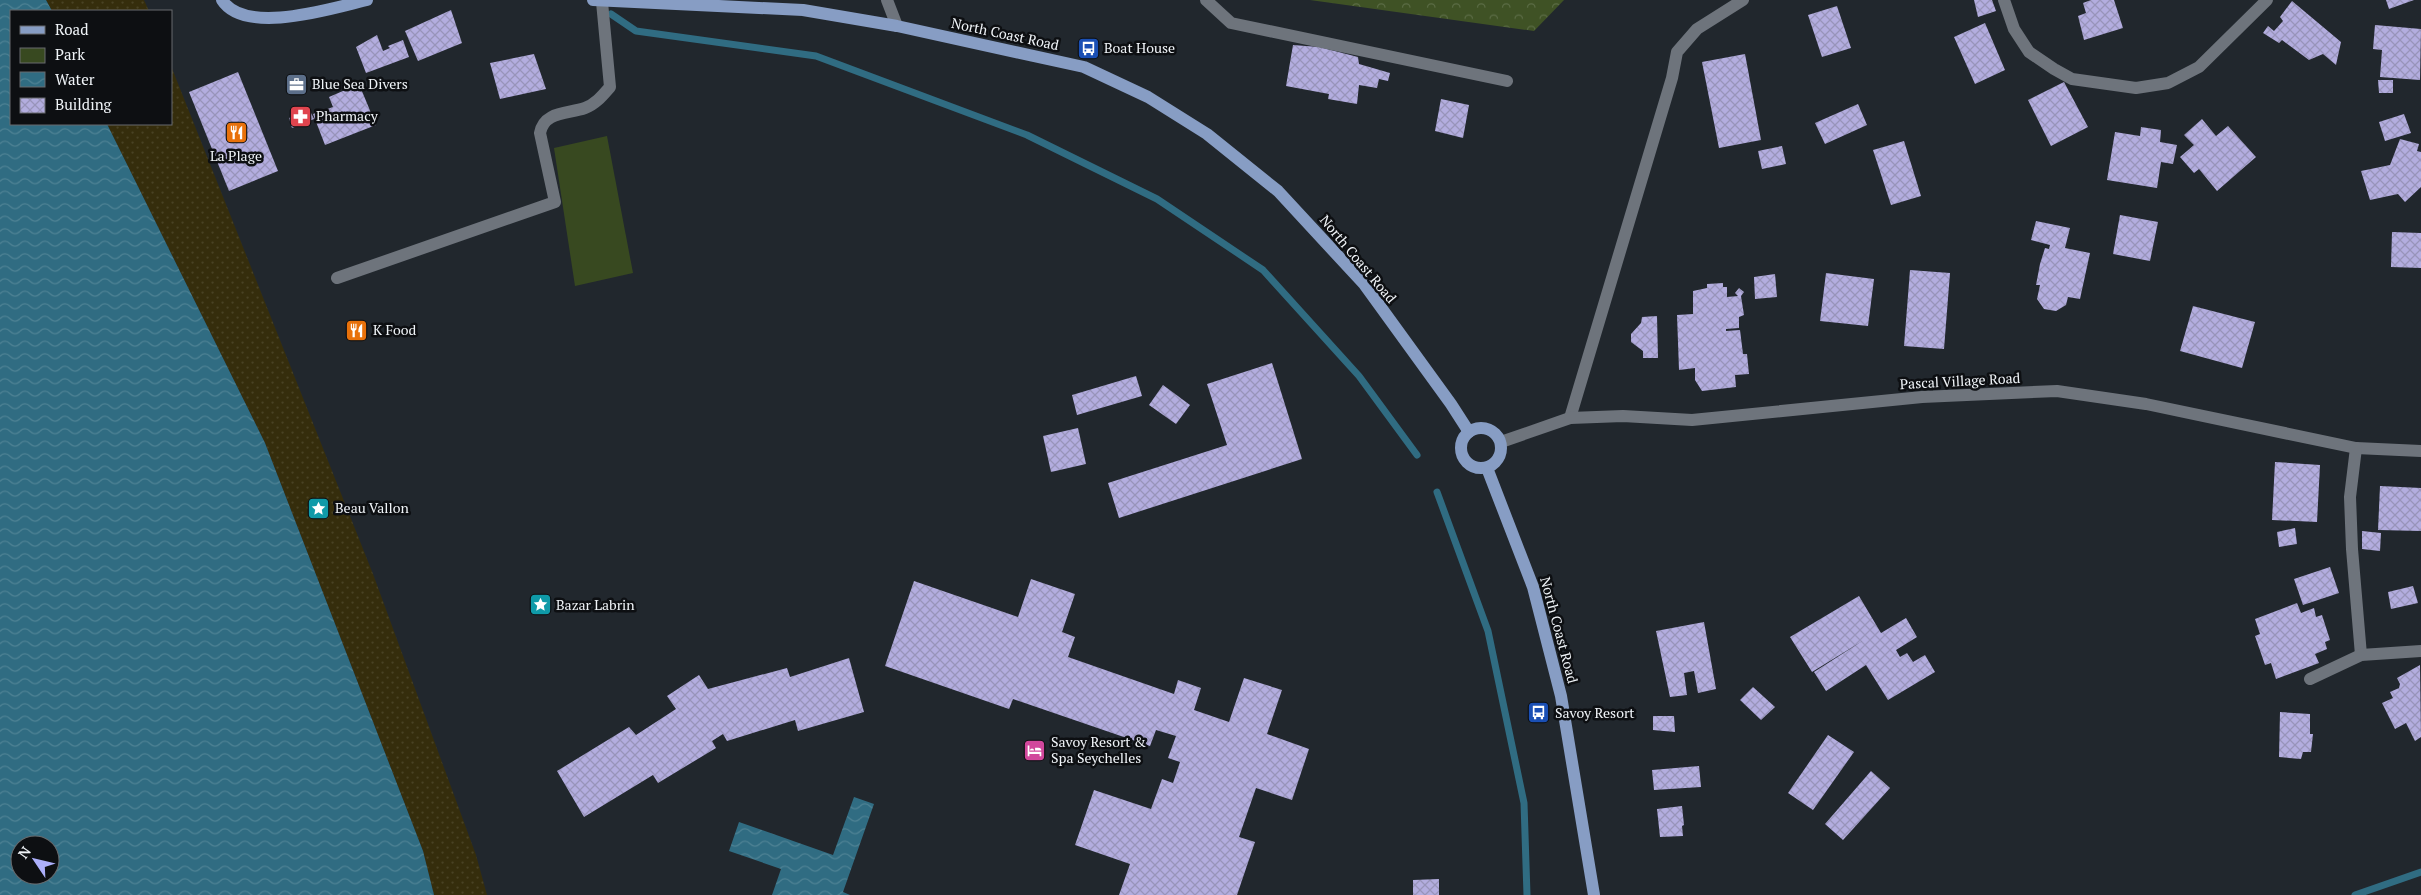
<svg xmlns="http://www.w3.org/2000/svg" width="2421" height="895" viewBox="0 0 2421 895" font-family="'PT Serif',serif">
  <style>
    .green { fill: #384920 }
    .forest { fill: url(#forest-crowns) }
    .sand { fill: url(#sand-dots) }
    .water { fill: url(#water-waves); fill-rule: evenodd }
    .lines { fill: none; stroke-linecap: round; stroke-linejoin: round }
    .stream { stroke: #306c82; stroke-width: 7 }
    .building { fill: url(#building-cross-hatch) }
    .minor { stroke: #6e747c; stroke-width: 12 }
    .major { stroke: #879dc4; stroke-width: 12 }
    .labels { text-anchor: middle; stroke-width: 5; stroke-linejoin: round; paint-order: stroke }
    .street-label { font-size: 14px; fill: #f0f4f8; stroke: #0d0f12 }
    .poi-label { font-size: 14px; fill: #f0f4f8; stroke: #0d0f12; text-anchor: start }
  </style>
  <defs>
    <pattern id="forest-crowns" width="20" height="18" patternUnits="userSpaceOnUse" patternTransform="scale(1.25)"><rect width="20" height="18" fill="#3f5225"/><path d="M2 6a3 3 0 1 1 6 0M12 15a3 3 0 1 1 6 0" fill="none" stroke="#5b6c45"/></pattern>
    <pattern id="sand-dots" width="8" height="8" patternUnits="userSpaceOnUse" patternTransform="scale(1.25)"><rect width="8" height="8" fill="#352d0c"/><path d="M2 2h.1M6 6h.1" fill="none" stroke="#494224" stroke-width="1.8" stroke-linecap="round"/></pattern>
    <pattern id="water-waves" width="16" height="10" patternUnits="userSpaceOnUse" patternTransform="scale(1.25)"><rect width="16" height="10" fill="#306c82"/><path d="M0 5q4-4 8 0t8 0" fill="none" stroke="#4e8294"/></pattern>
    <pattern id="building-cross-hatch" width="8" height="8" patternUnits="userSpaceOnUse" patternTransform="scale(1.25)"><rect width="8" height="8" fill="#b3addf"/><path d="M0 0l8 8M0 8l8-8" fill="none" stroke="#9894ba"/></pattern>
  </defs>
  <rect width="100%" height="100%" fill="#21272d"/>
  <polygon class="green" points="607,136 633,273 575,286 554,148"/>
  <polygon class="forest" points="1310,0 1564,0 1534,31"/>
  <g class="sand">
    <polygon points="46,0 144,0 149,11 52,11"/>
    <polygon points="171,66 373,574 476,855 487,895 434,895 423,851 265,443 107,124 171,124"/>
  </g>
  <g class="water">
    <path d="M0,0h46l6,11h-41v113h96l158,319 158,408 11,44h-434zM20,845h30v30h-30z"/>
    <polygon points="854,797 874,804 843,892 850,895 772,895 781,869 729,851 739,822 833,855"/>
  </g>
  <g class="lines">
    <g class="stream">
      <polyline points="611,14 636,31 816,56 1027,135 1157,199 1263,270 1359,376 1417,455"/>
      <polyline points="1437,492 1488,631 1524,803 1527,895"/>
      <polyline points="2355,895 2421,872"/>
    </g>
  </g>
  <g class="building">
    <polygon points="1974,0 1992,0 1996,11 1978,17"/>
    <polygon points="2091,0 2114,0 2123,28 2084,40 2078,16 2086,13 2083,3"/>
    <polygon points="2386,0 2414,0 2389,9"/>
    <polygon points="2292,1 2341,42 2336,65 2323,54 2309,60 2282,40 2279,43 2263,33 2268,26 2274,31 2283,21 2280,17"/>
    <polygon points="1837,6 1851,48 1822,57 1808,15"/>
    <polygon points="451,10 462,43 418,61 405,31"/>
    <polygon points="1985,23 2005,70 1975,84 1954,37"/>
    <polygon points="2375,25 2421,29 2420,80 2380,77 2382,50 2373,49"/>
    <polygon points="377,35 383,51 390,48 388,46 403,40 409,57 366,73 356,47"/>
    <polygon points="1293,45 1319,47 1358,57 1359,64 1390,73 1388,81 1379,79 1377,88 1359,85 1357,104 1328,99 1329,94 1286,86"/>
    <polygon points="534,54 546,89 500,99 490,63"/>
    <polygon points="1745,54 1761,140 1719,148 1702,62"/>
    <polygon points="238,72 278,171 229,191 189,92"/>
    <polygon points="2378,80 2393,80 2393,93 2379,93"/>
    <polygon points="2064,82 2088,127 2051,146 2028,100"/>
    <polygon points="359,84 376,125 325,145 313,114 333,107 329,97"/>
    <polygon points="1441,99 1469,105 1463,138 1435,131"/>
    <polygon points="1858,104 1867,125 1825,144 1815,123"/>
    <polygon points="309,109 314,119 292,128 289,118"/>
    <polygon points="2404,114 2411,133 2385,141 2379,122"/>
    <polygon points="2202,119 2216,136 2228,126 2256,157 2217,191 2199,169 2194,173 2180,157 2194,145 2184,135"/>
    <polygon points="2141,127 2161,130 2160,142 2177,145 2173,164 2161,162 2157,188 2107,180 2115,132 2140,136"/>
    <polygon points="2400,139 2419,144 2417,151 2421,152 2421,187 2405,202 2398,194 2370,200 2361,171 2390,165"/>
    <polygon points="1904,141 1921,196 1891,205 1873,150"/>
    <polygon points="1782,146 1786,164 1762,169 1758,151"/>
    <polygon points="2120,215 2158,222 2150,261 2113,254"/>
    <polygon points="2036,221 2070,228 2065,248 2090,253 2080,299 2068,297 2066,305 2056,311 2044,309 2037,299 2040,285 2036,285 2040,264 2045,248 2049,249 2050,245 2031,240"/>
    <polygon points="2392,232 2421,233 2421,268 2391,267"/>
    <polygon points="1910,270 1950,273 1944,349 1904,346"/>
    <polygon points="1826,273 1874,279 1868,326 1820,321"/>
    <polygon points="1775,274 1777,297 1755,299 1754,277"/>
    <polygon points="1723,283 1723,287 1727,287 1727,297 1738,296 1735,293 1739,288 1744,292 1741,296 1744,315 1739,317 1739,328 1726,329 1726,331 1740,330 1743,354 1747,354 1749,374 1735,375 1736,387 1702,391 1695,380 1695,368 1679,370 1677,315 1693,314 1693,291 1707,288 1707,284"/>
    <polygon points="2193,306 2255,322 2242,368 2180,351"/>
    <polygon points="1657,316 1658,358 1643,358 1643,351 1631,342 1631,334 1641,323 1642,317"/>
    <polygon points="1272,363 1302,459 1119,518 1108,483 1227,445 1207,384"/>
    <polygon points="1136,376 1142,396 1077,415 1072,395"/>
    <polygon points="1163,385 1190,405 1176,424 1149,405"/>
    <polygon points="1078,428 1086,464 1051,472 1043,436"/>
    <polygon points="2275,462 2320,465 2317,522 2272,520"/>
    <polygon points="2380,486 2421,488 2421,531 2378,530"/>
    <polygon points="2295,528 2297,544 2279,547 2277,532"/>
    <polygon points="2362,531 2381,533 2380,551 2362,549"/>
    <polygon points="2330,567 2339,593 2303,605 2294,579"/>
    <polygon points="1031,579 1075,594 1062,632 1075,637 1068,657 1174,694 1178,680 1201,688 1194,710 1229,722 1244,678 1282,690 1267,734 1309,749 1292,800 1256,788 1239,837 1255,842 1237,895 1119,895 1130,864 1075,845 1094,790 1151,809 1162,779 1173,783 1180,762 1168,758 1176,736 1156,730 1150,746 1013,699 1009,709 885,666 914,581 1018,617"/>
    <polygon points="2413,586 2418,603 2391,609 2388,592"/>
    <polygon points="1859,596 1881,633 1906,618 1917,637 1896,650 1900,657 1907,653 1913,662 1925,655 1935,672 1888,700 1866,665 1826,691 1814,672 1864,640 1812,672 1790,637"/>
    <polygon points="2297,603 2301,613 2314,608 2316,617 2322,615 2330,640 2325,642 2327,649 2315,654 2319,663 2276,679 2271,663 2265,665 2255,636 2260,634 2255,619"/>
    <polygon points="1704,622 1716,689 1698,693 1694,671 1684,673 1687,695 1670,697 1656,631"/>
    <polygon points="849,658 864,712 798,731 795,720 727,741 723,734 712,741 716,748 658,783 653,775 584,817 557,771 629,727 636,735 676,709 667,696 699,675 708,689 787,668 790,677"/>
    <polygon points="2420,665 2421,737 2415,741 2406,723 2395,729 2382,703 2393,698 2390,692 2399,688 2400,684 2397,678"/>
    <polygon points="1753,687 1775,707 1761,720 1740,700"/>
    <polygon points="2280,712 2310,714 2310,734 2313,734 2311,752 2303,752 2301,759 2279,757"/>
    <polygon points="1653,716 1674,716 1675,732 1653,730"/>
    <polygon points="1828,735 1854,752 1813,810 1788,793"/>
    <polygon points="1699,766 1701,787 1654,790 1652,770"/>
    <polygon points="1871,771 1890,788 1843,840 1825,824"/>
    <polygon points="1682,806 1684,825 1682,826 1683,836 1660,837 1657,809"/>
    <polygon points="1439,879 1439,895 1413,895 1413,880"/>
  </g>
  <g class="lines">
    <g class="minor">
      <polyline points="887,0 897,26"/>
      <polyline points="1206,0 1231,23 1507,81"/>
      <polyline points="2004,0 2014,29 2029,52 2054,69 2072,79 2136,88 2168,83 2199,67 2267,0"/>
      <path d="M337,278l218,-76 -15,-69c4,-22 28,-19 45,-25 11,-4 18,-13 25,-21l-8,-85"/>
      <polyline points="1570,418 1672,78 1677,52 1697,29 1743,0"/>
      <polyline points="1501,442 1570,418 1623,416 1692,420 1922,397 2057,391 2146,404 2356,448 2421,451"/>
      <polyline points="2356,448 2350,497 2352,549 2361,655"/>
      <polyline points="2310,679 2361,655 2421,651"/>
    </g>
    <g class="major">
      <path d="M222,0c23,36 111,8 145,0"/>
      <polyline points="593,0 803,10 897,26 1084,67 1148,97 1207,134 1278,191 1364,284 1451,404 1469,432"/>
      <circle cx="1481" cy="448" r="20"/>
      <polyline points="1487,468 1533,587 1561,696 1594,895"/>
    </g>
  </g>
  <defs>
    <symbol id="bus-square" viewBox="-11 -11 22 22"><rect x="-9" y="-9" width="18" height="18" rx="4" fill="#1a4fb4" stroke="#0d0f12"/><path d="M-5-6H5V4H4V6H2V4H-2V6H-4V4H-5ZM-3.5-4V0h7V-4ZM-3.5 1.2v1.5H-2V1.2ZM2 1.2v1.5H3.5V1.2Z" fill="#fff"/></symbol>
    <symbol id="office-square" viewBox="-11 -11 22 22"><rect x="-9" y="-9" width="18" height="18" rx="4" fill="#5c6f8a" stroke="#0d0f12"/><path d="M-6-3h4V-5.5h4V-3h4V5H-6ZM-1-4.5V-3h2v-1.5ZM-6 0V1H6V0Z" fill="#fff"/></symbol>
    <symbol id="pharmacy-square" viewBox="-11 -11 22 22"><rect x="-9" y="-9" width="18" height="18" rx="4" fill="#e0444e" stroke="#0d0f12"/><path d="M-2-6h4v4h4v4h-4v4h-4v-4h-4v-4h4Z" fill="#fff"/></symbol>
    <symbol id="restaurant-square" viewBox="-11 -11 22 22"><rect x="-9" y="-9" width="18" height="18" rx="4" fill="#e8710a" stroke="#0d0f12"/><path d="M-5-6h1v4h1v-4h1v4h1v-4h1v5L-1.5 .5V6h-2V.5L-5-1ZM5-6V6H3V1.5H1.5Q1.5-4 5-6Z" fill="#fff"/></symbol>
    <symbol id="sight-square" viewBox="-11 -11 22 22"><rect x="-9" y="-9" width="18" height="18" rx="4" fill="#0f9aa8" stroke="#0d0f12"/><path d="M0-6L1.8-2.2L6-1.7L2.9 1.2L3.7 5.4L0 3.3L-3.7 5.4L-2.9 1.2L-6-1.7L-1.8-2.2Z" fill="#fff"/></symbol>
    <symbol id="hotel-square" viewBox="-11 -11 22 22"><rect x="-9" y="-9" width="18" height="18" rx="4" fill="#d1479c" stroke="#0d0f12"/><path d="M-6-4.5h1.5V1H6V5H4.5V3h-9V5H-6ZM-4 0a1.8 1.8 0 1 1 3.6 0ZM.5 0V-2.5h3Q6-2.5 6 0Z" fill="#fff"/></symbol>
  </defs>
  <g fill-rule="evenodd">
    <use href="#bus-square" x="1076" y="36" width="25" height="25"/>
    <use href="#office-square" x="284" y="72" width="25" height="25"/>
    <use href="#pharmacy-square" x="288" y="104" width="25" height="25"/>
    <use href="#restaurant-square" x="224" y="120" width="25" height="25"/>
    <use href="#restaurant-square" x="344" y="318" width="25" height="25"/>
    <use href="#sight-square" x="306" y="496" width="25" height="25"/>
    <use href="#sight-square" x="528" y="592" width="25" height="25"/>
    <use href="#bus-square" x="1526" y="700" width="25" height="25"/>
    <use href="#hotel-square" x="1022" y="738" width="25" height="25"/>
  </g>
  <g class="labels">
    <g class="street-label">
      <text transform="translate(1005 34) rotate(12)" y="5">North Coast Road</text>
      <text transform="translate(1358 259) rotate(50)" y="5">North Coast Road</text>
      <text transform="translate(1960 381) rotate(-3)" y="5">Pascal Village Road</text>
      <text transform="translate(1559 630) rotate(75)" y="5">North Coast Road</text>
    </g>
    <g class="poi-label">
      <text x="1104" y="53">Boat House</text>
      <text x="312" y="89">Blue Sea Divers</text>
      <text x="316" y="121">Pharmacy</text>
      <text x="236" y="161" text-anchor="middle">La Plage</text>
      <text x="373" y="335">K Food</text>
      <text x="335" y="513">Beau Vallon</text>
      <text x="556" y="610">Bazar Labrin</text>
      <text x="1555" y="718">Savoy Resort</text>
      <text x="1051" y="747">Savoy Resort &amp;<tspan x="1051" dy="16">Spa Seychelles</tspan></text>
    </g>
  </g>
  <rect x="10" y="10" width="162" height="115" fill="#0d0f12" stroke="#686b6e"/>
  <rect x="20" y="26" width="25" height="8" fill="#879dc4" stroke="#686b6e"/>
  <text x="55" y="35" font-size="15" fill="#f0f4f8">Road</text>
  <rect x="20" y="48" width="25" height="15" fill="#384920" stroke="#686b6e"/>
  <text x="55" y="60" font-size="15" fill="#f0f4f8">Park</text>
  <rect x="20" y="72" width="25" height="15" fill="url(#water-waves)" stroke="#686b6e"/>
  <text x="55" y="85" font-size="15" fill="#f0f4f8">Water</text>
  <rect x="20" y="98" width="25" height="15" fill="url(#building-cross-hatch)" stroke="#686b6e"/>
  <text x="55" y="110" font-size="15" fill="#f0f4f8">Building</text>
  <g transform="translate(35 860) rotate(305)"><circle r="24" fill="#0d0f12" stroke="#686b6e"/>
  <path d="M0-4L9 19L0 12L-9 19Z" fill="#acaffb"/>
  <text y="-8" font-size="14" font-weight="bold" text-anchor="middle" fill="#f0f4f8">N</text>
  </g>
</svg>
